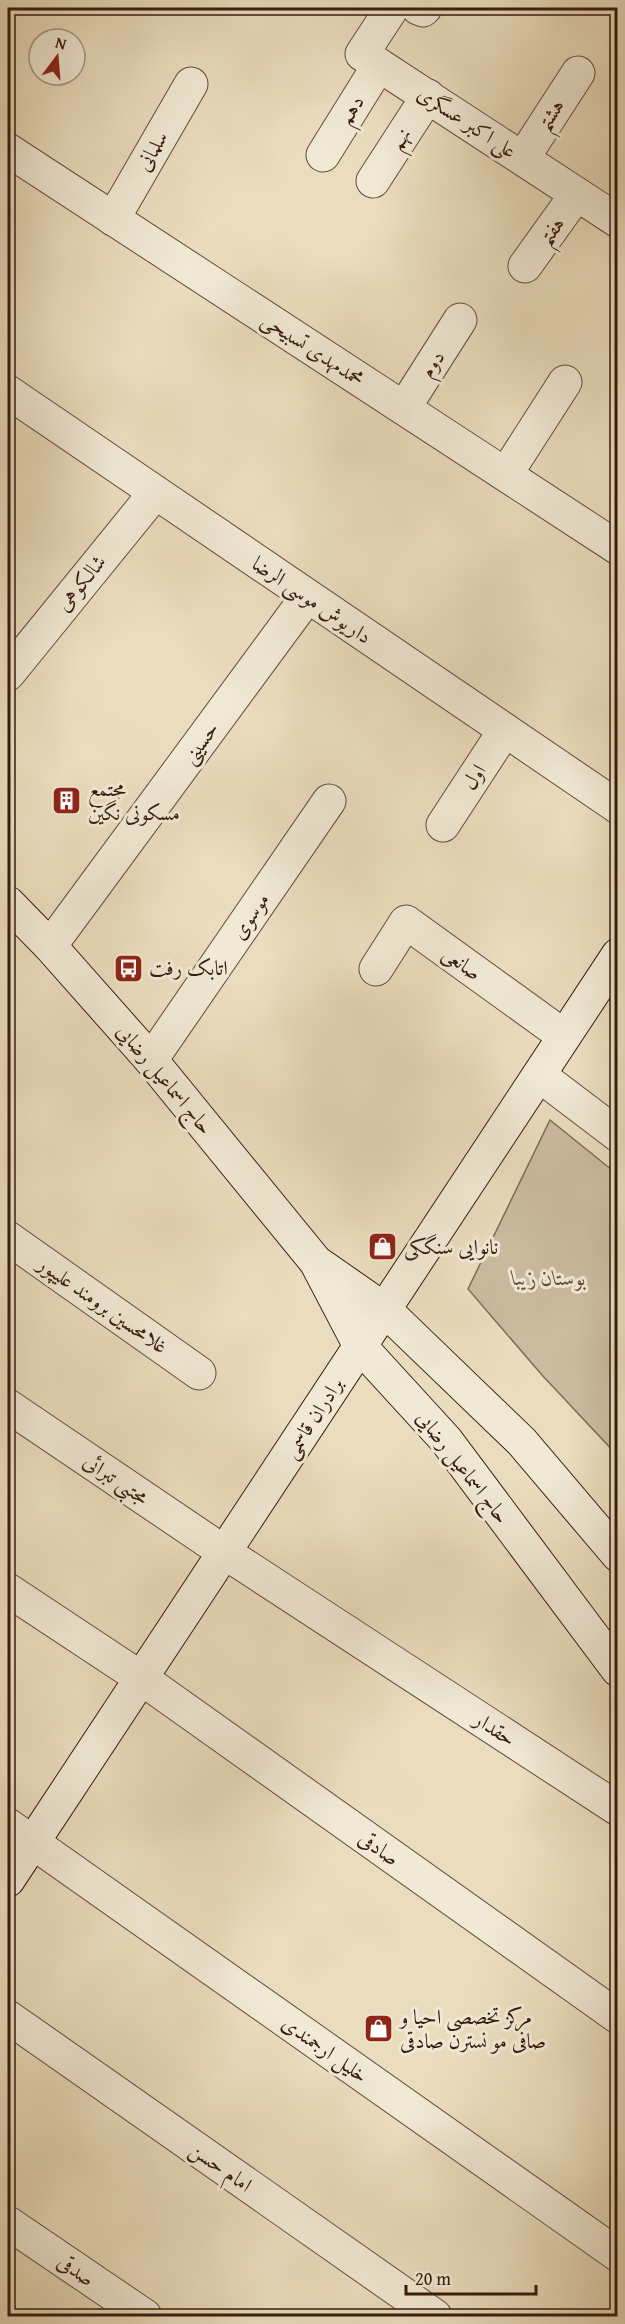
<svg xmlns="http://www.w3.org/2000/svg" width="625" height="2324" viewBox="0 0 625 2324" font-family="'Gentium Book Plus',Amiri,serif">
  <style>
    .green { fill: #cbbca0; stroke: #806c58; stroke-width: 1.5 }
    .lines { fill: none; stroke-linecap: round; stroke-linejoin: round }
    .minor-casing { stroke: #634c3b; stroke-width: 35 }
    .secondary-casing { stroke: #361b0f; stroke-width: 35 }
    .minor { stroke: #f1e9d5; stroke-width: 33 }
    .secondary { stroke: #f1e9d5; stroke-width: 33 }
    .labels { text-anchor: middle; stroke-width: 6; stroke-linejoin: round; paint-order: stroke }
    .street-label { font-size: 21px; fill: #361b0f; stroke: #f1e9d5 }
    .poi-label { font-size: 21px; fill: #361b0f; stroke: #f1e9d5; text-anchor: start }
    .park-label { font-size: 21px; font-style: italic; fill: #634b3a; stroke: #f1e9d5 }
  </style>
  <rect width="100%" height="100%" fill="#eaddbe"/>
  <filter id="stains"><feTurbulence type="fractalNoise" baseFrequency=".00333" numOctaves="4"/><feColorMatrix values="0 0 0 0 .2 0 0 0 0 .09 0 0 0 0 .02 0 0 0 .5 -.17"/></filter>
  <radialGradient id="worn" r=".72"><stop offset=".6" stop-color="#630" stop-opacity="0"/><stop offset="1" stop-color="#630" stop-opacity=".3"/></radialGradient>
  <polygon class="green" points="550,1120 617,1174 617,1455 542,1375 468,1289"/>
  <g class="lines">
    <defs>
      <g id="minor">
        <polyline points="392,8 362,54 618,221"/>
        <polyline points="418,8 423,10 425,8"/>
        <polyline points="8,150 618,548"/>
        <polyline points="323,155 379,65"/>
        <polyline points="523,158 578,73"/>
        <polyline points="373,181 428,96"/>
        <polyline points="113,219 191,84"/>
        <polyline points="525,266 576,195"/>
        <polyline points="8,392 618,807"/>
        <polyline points="404,408 460,320"/>
        <polyline points="506,474 565,382"/>
        <polyline points="8,674 155,493"/>
        <polyline points="443,825 505,730"/>
        <polyline points="50,946 307,597"/>
        <polyline points="376,969 406,922 564,1036"/>
        <polyline points="151,1060 329,801"/>
        <polyline points="539,1075 618,1135"/>
        <polyline points="8,1238 199,1373"/>
        <polyline points="8,1406 224,1552 618,1809"/>
        <polyline points="8,1590 141,1678 618,2017"/>
        <polyline points="8,1825 618,2255"/>
        <polyline points="8,2017 435,2316"/>
        <polyline points="8,2223 145,2316"/>
      </g>
      <g id="secondary">
        <polyline points="8,903 50,946 151,1060 316,1262 360,1346 446,1440 618,1670"/>
        <polyline points="319,1264 385,1310 522,1442 618,1555"/>
        <polyline points="8,1880 618,955"/>
      </g>
    </defs>
    <use href="#minor" class="minor-casing"/>
    <use href="#secondary" class="secondary-casing"/>
    <use href="#minor" class="minor"/>
    <use href="#secondary" class="secondary"/>
  </g>
  <defs>
    <symbol id="building-square" viewBox="-11 -11 22 22"><rect x="-9" y="-9" width="18" height="18" rx="4" fill="#8f2418" stroke="#f1e9d5"/><path d="M-4-6H4V6H1V3H-1V6H-4ZM-2.5-4.3h1.7v1.8h-1.7ZM.8-4.3h1.7v1.8H.8ZM-2.5-1h1.7V.8h-1.7ZM.8-1h1.7V.8H.8Z" fill="#fff"/></symbol>
    <symbol id="bus-square" viewBox="-11 -11 22 22"><rect x="-9" y="-9" width="18" height="18" rx="4" fill="#8f2418" stroke="#f1e9d5"/><path d="M-5-6H5V4H4V6H2V4H-2V6H-4V4H-5ZM-3.5-4V0h7V-4ZM-3.5 1.2v1.5H-2V1.2ZM2 1.2v1.5H3.5V1.2Z" fill="#fff"/></symbol>
    <symbol id="shop-square" viewBox="-11 -11 22 22"><rect x="-9" y="-9" width="18" height="18" rx="4" fill="#8f2418" stroke="#f1e9d5"/><path d="M-5-2.5h2.3a2.7 3.5 0 0 1 5.4 0H5L5.5 6h-11ZM-1.5-2.5h3a1.5 2.3 0 0 0-3 0Z" fill="#fff"/></symbol>
  </defs>
  <g fill-rule="evenodd">
    <use href="#building-square" x="50" y="784" width="33" height="33"/>
    <use href="#bus-square" x="112" y="952" width="33" height="33"/>
    <use href="#shop-square" x="366" y="1230" width="33" height="33"/>
    <use href="#shop-square" x="362" y="2012" width="33" height="33"/>
  </g>
  <g class="labels">
    <g class="street-label">
      <text transform="translate(351 110) rotate(-58)" y="7">دهم</text>
      <text transform="translate(550 115) rotate(-58)" y="7">هشتم</text>
      <text transform="translate(467 122) rotate(33)" y="7">علی اکبر عسگری</text>
      <text transform="translate(400 139) rotate(-58)" y="7">نهم</text>
      <text transform="translate(152 151) rotate(-60)" y="7">سلمانی</text>
      <text transform="translate(551 231) rotate(-54)" y="7">هفتم</text>
      <text transform="translate(313 349) rotate(33)" y="7">محمدمهدی تسبیحی</text>
      <text transform="translate(432 364) rotate(-57)" y="7">دوم</text>
      <text transform="translate(81 583) rotate(-51)" y="7">شالکوهی</text>
      <text transform="translate(312 600) rotate(34)" y="7">داریوش موسی الرضا</text>
      <text transform="translate(200 743) rotate(-54)" y="7">حسینی</text>
      <text transform="translate(474 777) rotate(-57)" y="7">اول</text>
      <text transform="translate(250 916) rotate(-56)" y="7">موسوی</text>
      <text transform="translate(462 963) rotate(36)" y="7">صانعی</text>
      <text transform="translate(165 1079) rotate(50)" y="7">حاج اسماعیل رضایی</text>
      <text transform="translate(103 1305) rotate(35)" y="7">غلامحسین برومند علیپور</text>
      <text transform="translate(313 1418) rotate(-57)" y="7">برادران قاسمی</text>
      <text transform="translate(463 1467) rotate(52)" y="7">حاج اسماعیل رضایی</text>
      <text transform="translate(116 1479) rotate(34)" y="7">مجتبی تبرائی</text>
      <text transform="translate(495 1729) rotate(33)" y="7">حقدار</text>
      <text transform="translate(379 1848) rotate(35)" y="7">صادقی</text>
      <text transform="translate(325 2049) rotate(35)" y="7">خلیل ارجمندی</text>
      <text transform="translate(221 2167) rotate(35)" y="7">امام حسن</text>
      <text transform="translate(76 2270) rotate(34)" y="7">صدقی</text>
    </g>
    <g class="poi-label">
      <text x="88" y="796">مجتمع<tspan x="88" dy="24">مسکونی نگین</tspan></text>
      <text x="149" y="975">اتابک رفت</text>
      <text x="404" y="1254">نانوایی سنگکی</text>
      <text x="400" y="2024">مرکز تخصصی احیا و<tspan x="400" dy="24">صافی مو نسترن صادقی</tspan></text>
    </g>
    <g class="park-label">
      <text x="549" y="1285">بوستان زیبا</text>
    </g>
  </g>
  <rect width="625" height="2324" fill="none" stroke="#eaddbe" stroke-width="30"/>
  <rect x="9" y="9" width="607" height="2306" fill="none" stroke="#361b0f" stroke-width="3"/>
  <rect x="15" y="15" width="595" height="2294" fill="none" stroke="#361b0f" stroke-width="1.5"/>
  <g transform="translate(57 57) rotate(16)"><circle r="28" fill="#f1e9d5" stroke="#a69786" stroke-width="1.5"/>
  <path d="M0-4.5L10 22L0 15L-10 22Z" fill="#8f2418"/>
  <text y="-9" font-size="16" font-weight="bold" text-anchor="middle" fill="#361b0f">N</text>
  </g>
  <path d="M406 2285v9h130v-9" fill="none" stroke="#361b0f" stroke-width="3"/>
  <text x="415" y="2285" font-size="18" fill="#361b0f" stroke="#f1e9d5" stroke-width="4.5" paint-order="stroke">20 m</text>
  <rect width="100%" height="100%" filter="url(#stains)"/>
  <rect width="100%" height="100%" fill="url(#worn)"/>
</svg>
